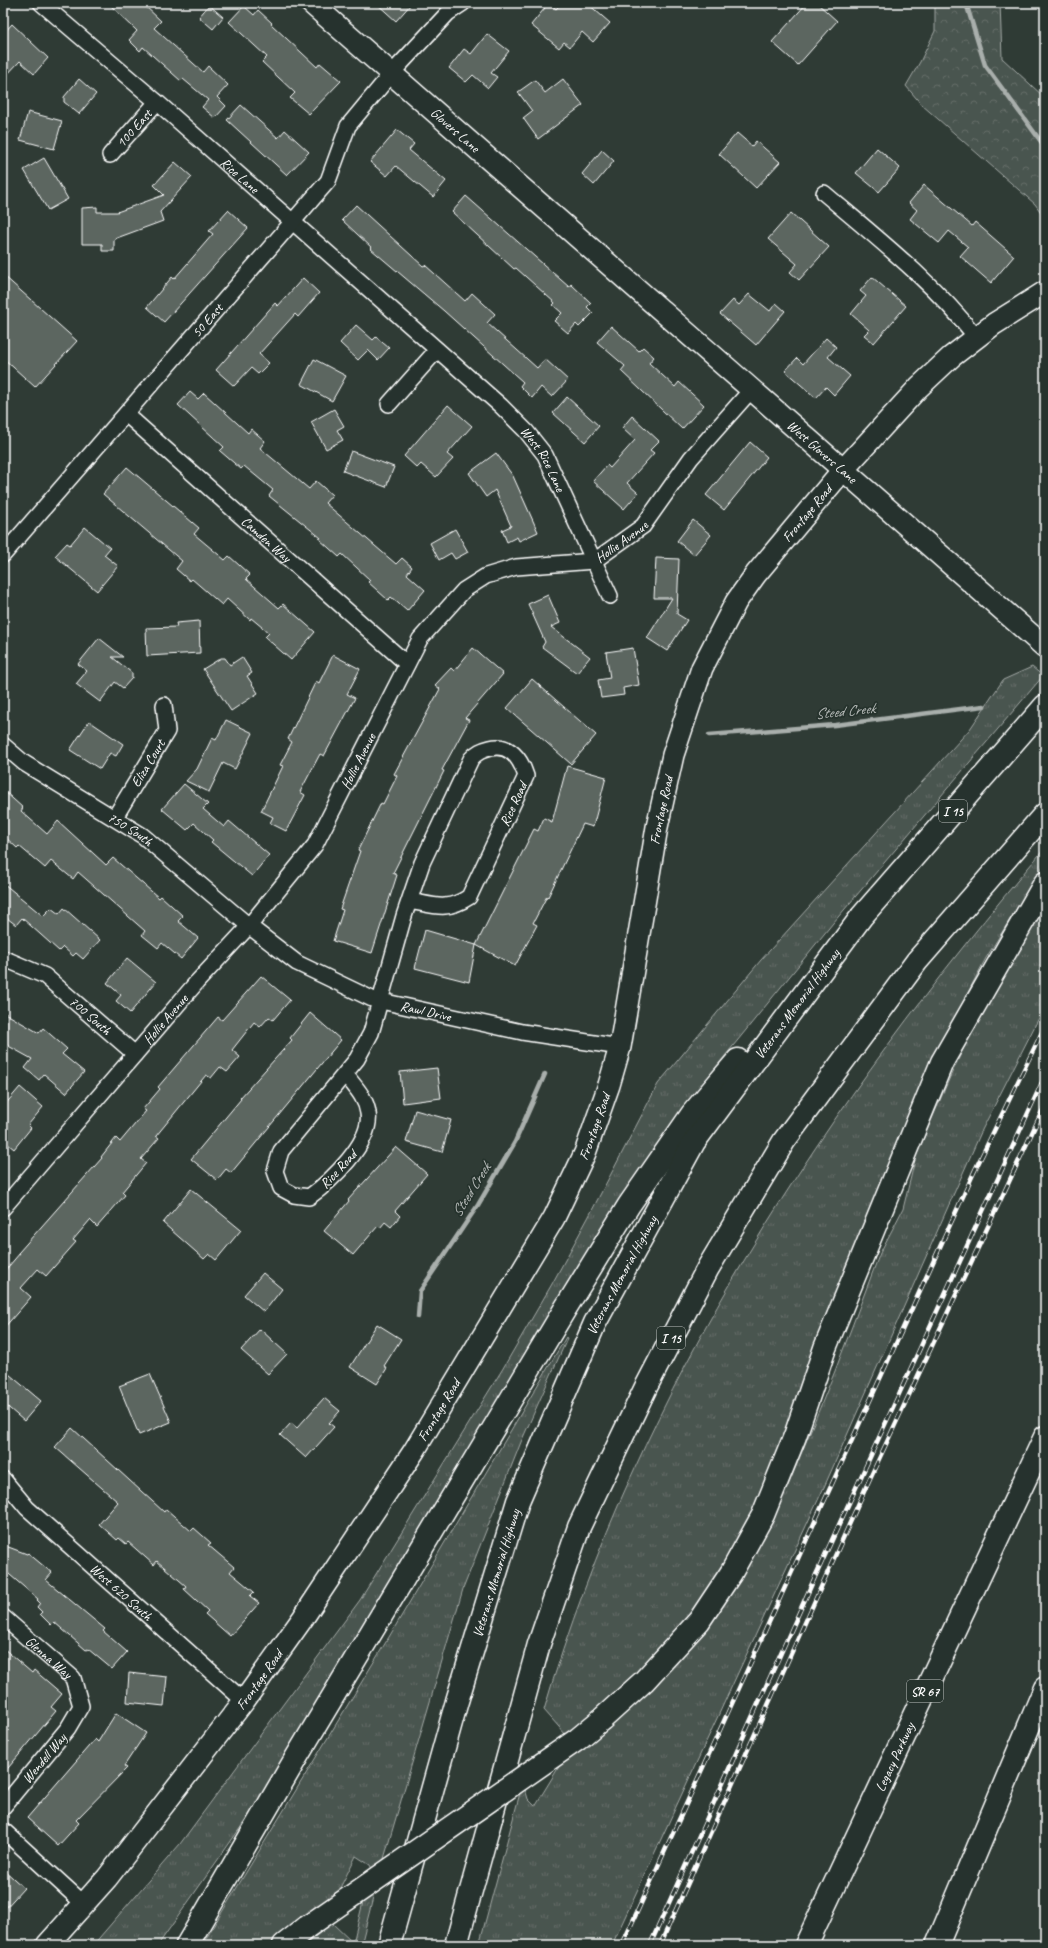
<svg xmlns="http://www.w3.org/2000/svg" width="1048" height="1948" viewBox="0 0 1048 1948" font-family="Caveat,sans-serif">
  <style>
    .grass { fill: url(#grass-tufts); stroke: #a4aaa7 }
    .forest { fill: url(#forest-crowns); stroke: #a4aaa7 }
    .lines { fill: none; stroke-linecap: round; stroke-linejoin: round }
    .stream { stroke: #a9afac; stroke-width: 4.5 }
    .building { fill: #5b6661; stroke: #fff }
    .street-casing { stroke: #fff; stroke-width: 18 }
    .secondary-casing { stroke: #fff; stroke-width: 24 }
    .highway-casing { stroke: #fff; stroke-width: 25 }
    .street { stroke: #26332d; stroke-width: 15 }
    .secondary { stroke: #26332d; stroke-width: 21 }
    .highway { stroke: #26332d; stroke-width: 22 }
    .rail-casing { stroke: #fff; stroke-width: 4.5 }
    .rail { stroke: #26332d; stroke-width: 3; stroke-dasharray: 9; stroke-linecap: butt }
    .highway-bridge-casing { stroke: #fff; stroke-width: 25; stroke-linecap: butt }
    .highway-bridge { stroke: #26332d; stroke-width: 22 }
    .labels { text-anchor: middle; stroke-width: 3.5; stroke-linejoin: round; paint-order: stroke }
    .shield { fill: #26332d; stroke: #bec2c0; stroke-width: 1 }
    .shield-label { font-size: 13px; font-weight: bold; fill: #fff }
    .street-label { font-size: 14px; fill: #fff; stroke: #26332d }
    .water-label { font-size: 15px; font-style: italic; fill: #b8bcba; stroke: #26332d }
  </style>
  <defs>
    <pattern id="grass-tufts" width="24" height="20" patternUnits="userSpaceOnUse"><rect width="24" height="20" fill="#4a544f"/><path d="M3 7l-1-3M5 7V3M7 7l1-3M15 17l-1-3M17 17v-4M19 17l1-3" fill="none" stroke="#656e69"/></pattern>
    <pattern id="forest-crowns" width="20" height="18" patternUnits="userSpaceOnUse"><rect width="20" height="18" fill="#4a544f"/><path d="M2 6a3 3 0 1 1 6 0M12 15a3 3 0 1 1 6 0" fill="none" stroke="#656e69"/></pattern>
  </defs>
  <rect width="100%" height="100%" fill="#2f3b35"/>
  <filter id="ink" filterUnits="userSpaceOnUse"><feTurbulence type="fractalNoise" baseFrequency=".025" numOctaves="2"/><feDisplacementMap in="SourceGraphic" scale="8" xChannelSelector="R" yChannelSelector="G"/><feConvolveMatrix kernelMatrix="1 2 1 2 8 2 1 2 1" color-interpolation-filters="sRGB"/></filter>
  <g filter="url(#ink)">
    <g class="grass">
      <polygon points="1032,667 1043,676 833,923 681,1110 568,1282 257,1804 158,1945 93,1945 180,1844 360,1600 502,1370 552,1284 588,1218 658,1084 761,960 970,729 1003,680"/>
      <path d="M1045,848v15l-59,95 -32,61 -39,84 -146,380 -42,81 -32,46 -43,49 -54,52 -32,24 -22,-25c96,-325 283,-607 501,-862z"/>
      <polygon points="1045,901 1045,1006 982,1130 825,1485 612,1945 479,1945 520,1793 525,1789 528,1799 535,1806 560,1765 592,1742 622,1715 658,1682 686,1651 736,1586 754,1555 772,1522 790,1481 835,1371 880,1253 903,1209 916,1156 950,1077 981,1011"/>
      <polygon points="566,1337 567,1339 521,1442 463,1589 383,1862 372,1869 370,1865 356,1856 337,1894 283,1932 269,1945 202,1945 389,1637"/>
      <polygon points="374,1894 361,1945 305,1945 332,1923 353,1943 363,1902"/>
    </g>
    <polygon class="forest" points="935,3 1000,3 1002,58 1045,98 1045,218 1035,204 922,105 906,86 920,62 935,31"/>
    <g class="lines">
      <g class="stream">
        <polyline points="966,3 985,65 1045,147"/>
        <polyline points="709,735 835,725 984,706"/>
        <polyline points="418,1317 420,1291 478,1205 515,1142 545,1074"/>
      </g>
    </g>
    <g class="building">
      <polygon points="108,3 142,3 161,21 154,28 203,72 208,66 228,85 217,97 226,106 215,118 202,107 208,100 183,79 181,81 143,47 140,51 129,40 137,31"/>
      <polygon points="376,3 412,3 396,21"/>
      <polygon points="549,3 556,9 562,3 587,3 610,23 593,42 582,32 570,47 564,42 559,48 531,25"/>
      <polygon points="807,3 817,3 837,21 798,65 772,42"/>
      <polygon points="209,5 223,17 213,29 199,17"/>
      <polygon points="244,6 254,15 258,10 272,23 271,24 317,67 320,63 341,81 309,114 290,98 295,93 262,62 267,57 229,22"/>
      <polygon points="12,24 48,58 34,74 20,61 3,79 3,34"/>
      <polygon points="487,34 509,51 491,73 497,77 488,88 473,75 466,82 449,68 464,49 471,54"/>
      <polygon points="79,79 96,94 79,114 64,102 64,97"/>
      <polygon points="563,79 583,105 538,139 523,118 532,111 518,92 535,80 545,93"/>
      <polygon points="241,105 278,138 285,130 309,152 287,175 227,120"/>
      <polygon points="28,112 62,121 54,149 20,140"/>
      <polygon points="397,130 414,144 409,150 446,181 433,197 396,166 387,176 370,162"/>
      <polygon points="737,133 752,146 756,141 780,162 756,188 719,154"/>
      <polygon points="877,148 900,168 879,192 856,173"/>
      <polygon points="602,150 614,161 594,185 582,174"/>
      <polygon points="44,158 68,199 48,210 24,170"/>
      <polygon points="175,162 192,177 160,212 163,221 114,239 114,251 102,251 102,244 82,244 82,208 97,207 97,212 117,212 164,195 154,185"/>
      <polygon points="924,185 972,226 975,222 1014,256 991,283 960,256 968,247 949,231 939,243 910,219 917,210 909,203"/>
      <polygon points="466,196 569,287 571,284 591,303 587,307 593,313 579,327 576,324 568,333 554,321 562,313 553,305 555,303 516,268 514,269 452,212"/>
      <polygon points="356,205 423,266 425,265 465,301 472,293 495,314 487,323 537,368 545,359 568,380 552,397 541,387 532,398 520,386 523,382 444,311 371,249 372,248 342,220"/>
      <polygon points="228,210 248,228 164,322 147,307 172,277 174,279 213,234 209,231"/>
      <polygon points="791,213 829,247 799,280 790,272 797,264 768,239"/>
      <polygon points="3,275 77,341 35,387 3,358"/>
      <polygon points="872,277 906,306 874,343 864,335 869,330 851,314 866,296 860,291"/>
      <polygon points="303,278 319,293 298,317 295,314 259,354 269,363 258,374 251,368 234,386 216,370 275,303 278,306"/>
      <polygon points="749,294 770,311 776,303 785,311 756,345 720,314 733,300 739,305"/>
      <polygon points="356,325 373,340 376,337 389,348 378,360 368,350 358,360 340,343"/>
      <polygon points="611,326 639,351 643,347 654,357 649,363 675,387 679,382 704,405 682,429 621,371 625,366 597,342"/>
      <polygon points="826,338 836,347 828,357 850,376 834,395 826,387 816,398 785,371 797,358 803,364"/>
      <polygon points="314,359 346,376 332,401 301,384"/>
      <polygon points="190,392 198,399 204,393 248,433 251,429 265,441 260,448 309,489 316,481 332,495 325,503 396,564 402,558 412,567 407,574 425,590 407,611 391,597 388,600 368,582 370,580 342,554 339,557 319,539 321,538 269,496 273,490 244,466 241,469 220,451 224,447 178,405"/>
      <polygon points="567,397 599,426 585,442 553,413"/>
      <polygon points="448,405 472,426 447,454 453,459 436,477 421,464 417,468 404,456"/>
      <polygon points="334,409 344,426 337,430 343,440 326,449 311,422"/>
      <polygon points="632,416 659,441 650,450 654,453 627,483 638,493 624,509 593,481 607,465 610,468 635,440 622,428"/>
      <polygon points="750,442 767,457 724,510 706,495"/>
      <polygon points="351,451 394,467 386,487 343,471"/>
      <polygon points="496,453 513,476 538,532 519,541 517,537 507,542 502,530 511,526 495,490 486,497 469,473"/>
      <polygon points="127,467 199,528 194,534 225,560 229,556 250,575 246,579 279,608 283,604 315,632 291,660 265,637 269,633 251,618 250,620 227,599 222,605 192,579 190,581 176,569 182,561 103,494"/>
      <polygon points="693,520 711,535 694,555 677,541"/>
      <polygon points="85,527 110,548 104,555 118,566 97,591 55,556 67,543 70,545"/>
      <polygon points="455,529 468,552 455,559 451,553 439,560 430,543"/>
      <polygon points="656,558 679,559 677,614 687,620 667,651 647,638 672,598 654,598"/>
      <polygon points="548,595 560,623 551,627 590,657 577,673 542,647 545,642 528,604"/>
      <polygon points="199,621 200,653 147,656 146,628 177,627 176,623"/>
      <polygon points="99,638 123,657 112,657 132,673 132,678 123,688 115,682 100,702 76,684 87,671 78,664"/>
      <polygon points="473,648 503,674 465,718 469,720 442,770 444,771 393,873 397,875 372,953 333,941 343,910 340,909 360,851 358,850 381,803 383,804 397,776 394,774 440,689 435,685 451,668 454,671"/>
      <polygon points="633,648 639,685 623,688 624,695 601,698 598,680 610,678 606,652"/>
      <polygon points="333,655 360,669 347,694 355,698 324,756 320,754 300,792 305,795 286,831 270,823 273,817 261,811 283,766 280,765 292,742 288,739 316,681 319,683"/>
      <polygon points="242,657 252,673 247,676 258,693 231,711 203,669 221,658 225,658 230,665"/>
      <polygon points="532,679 596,735 571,764 507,708"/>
      <polygon points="226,720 253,733 235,769 223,763 209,792 186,781 197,769 212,738 216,740"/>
      <polygon points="89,721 123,744 116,756 110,753 100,769 70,750"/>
      <polygon points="567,766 606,777 593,827 583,824 548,897 547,896 533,923 537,925 515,966 476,945 534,829 538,831 544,818 552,822"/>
      <polygon points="184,784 208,804 203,809 224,827 229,821 269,855 252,876 211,842 213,840 194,823 187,830 162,809"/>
      <polygon points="3,790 23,808 21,811 47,834 58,821 106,865 113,858 159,898 161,896 183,916 178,921 198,938 181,959 162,943 158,948 142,935 145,931 78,872 73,879 51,861 45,868 19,846 17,848 3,835"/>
      <polygon points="3,883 43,916 51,908 59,914 64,908 100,940 83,959 76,953 73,956 63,947 59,951 22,918 16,925 3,915"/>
      <polygon points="425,930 476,945 469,982 415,968"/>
      <polygon points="127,958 156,982 130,1013 116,1001 121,995 107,983"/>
      <polygon points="261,976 290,1000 273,1020 269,1017 260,1027 254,1022 232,1050 240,1057 227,1072 220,1067 211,1078 206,1075 156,1136 159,1138 141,1159 146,1163 122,1192 125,1195 97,1227 90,1220 73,1240 76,1242 46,1276 38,1269 21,1288 31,1297 3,1329 3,1273 20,1253 19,1252 102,1158 101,1157 116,1138 120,1142 146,1111 143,1109 160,1089 158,1087 218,1017 222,1020"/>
      <polygon points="3,1012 39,1033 43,1028 67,1049 62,1054 84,1072 66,1093 44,1074 39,1080 25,1068 32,1059 3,1043"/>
      <polygon points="310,1013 341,1040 231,1173 226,1169 217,1180 191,1159 241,1099 240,1098 292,1040 290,1038"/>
      <polygon points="437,1068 441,1098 403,1103 400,1072"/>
      <polygon points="20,1087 43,1107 28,1125 31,1128 14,1149 3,1140 3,1107"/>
      <polygon points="415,1110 451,1120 442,1152 406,1142"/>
      <polygon points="396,1147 427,1174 395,1211 400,1216 391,1227 385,1222 380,1228 378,1226 353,1255 324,1231 349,1201 348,1200"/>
      <polygon points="191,1189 241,1230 216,1260 209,1254 204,1259 163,1223"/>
      <polygon points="263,1273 282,1289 264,1312 244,1295"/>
      <polygon points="377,1324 401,1339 384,1366 387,1368 377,1384 350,1367"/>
      <polygon points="260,1329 287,1354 268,1374 241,1350"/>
      <polygon points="3,1369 41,1401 24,1421 3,1403"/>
      <polygon points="150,1374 171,1422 139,1435 119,1386"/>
      <polygon points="324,1398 340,1411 329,1423 334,1427 306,1458 280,1435 291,1423 297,1428"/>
      <polygon points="72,1428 164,1512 166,1509 191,1531 194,1528 211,1543 208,1545 234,1567 230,1572 254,1592 250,1596 259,1603 230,1636 205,1614 208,1611 184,1589 186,1586 157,1561 154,1565 128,1542 126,1544 119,1538 117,1540 99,1524 118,1502 55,1447"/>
      <polygon points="3,1545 27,1554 28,1553 52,1573 46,1580 105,1629 103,1631 127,1652 112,1669 88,1649 86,1650 54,1622 51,1625 40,1614 42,1612 37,1607 40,1603 37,1600 38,1599 3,1569"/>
      <polygon points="3,1648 32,1673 34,1670 62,1694 51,1707 56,1711 3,1774"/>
      <polygon points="129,1673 167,1677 164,1706 127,1702"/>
      <polygon points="116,1713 146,1733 124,1766 127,1768 76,1820 79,1823 58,1846 27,1818 95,1739 98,1742"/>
      <polygon points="3,1869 24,1888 3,1911"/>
    </g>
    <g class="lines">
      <defs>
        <g id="street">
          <path id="s1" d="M41,3l116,99 344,304 25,25 19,24 65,141"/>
          <path id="s2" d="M110,155l47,-53"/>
          <path d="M824,193c53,45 109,89 152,144"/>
          <polyline points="389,404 437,350"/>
          <path id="s3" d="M126,414l281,250"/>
          <path id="s4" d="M3,555l325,-374 20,-55 43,-52 57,-61 15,-10"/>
          <path id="s5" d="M3,745l21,18 119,73 106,90 48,37 75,36 150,33 98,15"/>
          <path id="s6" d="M115,817l52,-86 -3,-26"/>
          <path id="s7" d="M3,958l42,18 90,78"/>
          <path d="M345,1074c9,12 21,23 23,39 5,29 -38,69 -59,84l-15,-2 -13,-7 -6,-17 6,-20 76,-92 14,-26 33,-117 18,-53 49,-104c6,-7 11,-9 19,-11 20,-5 31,12 36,28l-57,121c-23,15 -35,8 -60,4"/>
          <path id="s8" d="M3,1208l194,-226 52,-56 66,-81 105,-206 44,-49 22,-14 30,-9 78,-6 49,-35 48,-68 61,-69"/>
          <path id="s9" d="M3,1479l24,29 217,193"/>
          <path id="s10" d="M3,1617l70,61 8,28 -13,22 -65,79"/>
          <polyline points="3,1830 84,1904"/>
        </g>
        <g id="secondary">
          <path id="s11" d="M311,3l734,644"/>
          <path id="s12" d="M47,1945l60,-67 137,-177 59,-83 111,-167 140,-233 31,-65 24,-68 11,-38 37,-220 16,-72 29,-87 34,-66 20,-28 86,-103 77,-84 32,-30 43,-33 51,-32"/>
        </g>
        <g id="highway">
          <polyline points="602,1719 644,1681 699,1621 731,1573 763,1515 795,1436 825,1348 942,1062 1045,883"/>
          <polyline points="187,1945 296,1758 565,1309 629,1205 692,1114 738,1060"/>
          <polyline points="284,1945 307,1927"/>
          <path id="s13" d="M389,1945l68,-244 61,-200 77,-178 99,-181 168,-226 183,-210"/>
          <polyline points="456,1945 539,1644 579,1527 646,1387 708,1268 784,1141 917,961 1045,814"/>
          <path id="s14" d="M806,1945l239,-508"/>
          <polyline points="937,1945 1045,1688"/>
        </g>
      </defs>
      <use href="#street" class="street-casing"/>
      <use href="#secondary" class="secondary-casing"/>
      <use href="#highway" class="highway-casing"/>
      <use href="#street" class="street"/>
      <use href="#secondary" class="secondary"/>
      <use href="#highway" class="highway"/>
      <defs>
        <g id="rail">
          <polyline points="622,1945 975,1170 1045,1026"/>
          <polyline points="650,1945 815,1577 1045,1076"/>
          <polyline points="660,1945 871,1476 1045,1105"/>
        </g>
      </defs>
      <use href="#rail" class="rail-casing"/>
      <use href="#rail" class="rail"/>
      <defs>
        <polyline id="highway-bridge" points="307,1927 578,1739 602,1719"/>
      </defs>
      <use href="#highway-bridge" class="highway-bridge-casing"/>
      <use href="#highway-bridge" class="highway-bridge"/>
    </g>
  </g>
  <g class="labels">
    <g class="shield">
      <rect x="939" y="800" width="28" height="22" rx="3"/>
      <rect x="657" y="1327" width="28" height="22" rx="3"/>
      <rect x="907" y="1680" width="36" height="22" rx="3"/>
    </g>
    <g class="shield-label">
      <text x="953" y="816">I 15</text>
      <text x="671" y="1343">I 15</text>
      <text x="925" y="1696">SR 67</text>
    </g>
    <g class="street-label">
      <text dy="5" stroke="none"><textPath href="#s2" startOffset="36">100 East</textPath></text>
      <text dy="5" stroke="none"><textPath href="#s11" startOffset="192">Glovers Lane</textPath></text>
      <text dy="5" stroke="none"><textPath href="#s1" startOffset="263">Rice Lane</textPath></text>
      <text dy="5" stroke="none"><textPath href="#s4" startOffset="311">50 East</textPath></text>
      <text dy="5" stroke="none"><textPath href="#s11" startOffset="680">West Glovers Lane</textPath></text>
      <text dy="5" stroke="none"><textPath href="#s1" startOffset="680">West Rice Lane</textPath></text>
      <text dy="5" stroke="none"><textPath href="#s12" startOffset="1648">Frontage Road</textPath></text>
      <text dy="5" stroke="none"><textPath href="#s3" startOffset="188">Camden Way</textPath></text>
      <text dy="5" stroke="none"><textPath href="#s8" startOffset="945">Hollie Avenue</textPath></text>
      <text dy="5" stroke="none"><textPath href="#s8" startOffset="573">Hollie Avenue</textPath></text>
      <text dy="5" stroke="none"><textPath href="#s6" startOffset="63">Eliza Court</textPath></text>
      <text transform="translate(513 804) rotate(-65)" y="5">Rice Road</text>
      <text dy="5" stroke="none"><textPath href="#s12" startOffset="1312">Frontage Road</textPath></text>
      <text dy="5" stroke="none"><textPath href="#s5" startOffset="153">750 South</textPath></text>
      <text dy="5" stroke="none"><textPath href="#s13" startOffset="1035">Veterans Memorial Highway</textPath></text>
      <text dy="5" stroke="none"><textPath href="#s5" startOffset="505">Rawl Drive</textPath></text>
      <text dy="5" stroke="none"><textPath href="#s7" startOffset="106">700 South</textPath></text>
      <text dy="5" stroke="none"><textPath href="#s8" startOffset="249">Hollie Avenue</textPath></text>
      <text dy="5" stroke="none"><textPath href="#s12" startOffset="988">Frontage Road</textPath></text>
      <text transform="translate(338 1169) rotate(-47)" y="5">Rice Road</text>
      <text dy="5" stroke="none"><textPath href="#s13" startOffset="711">Veterans Memorial Highway</textPath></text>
      <text dy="5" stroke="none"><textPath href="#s12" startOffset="664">Frontage Road</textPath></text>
      <text dy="5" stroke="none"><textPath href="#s13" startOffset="387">Veterans Memorial Highway</textPath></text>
      <text dy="5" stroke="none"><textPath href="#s9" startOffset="164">West 620 South</textPath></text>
      <text dy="5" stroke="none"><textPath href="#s10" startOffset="61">Glenna Way</textPath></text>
      <text dy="5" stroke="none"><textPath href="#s12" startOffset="340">Frontage Road</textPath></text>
      <text dy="5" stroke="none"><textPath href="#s14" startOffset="208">Legacy Parkway</textPath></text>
      <text transform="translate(44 1758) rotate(-50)" y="5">Wendell Way</text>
    </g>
    <g class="water-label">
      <text transform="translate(845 711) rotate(-6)" y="5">Steed Creek</text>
      <text transform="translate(471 1190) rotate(-58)" y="5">Steed Creek</text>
    </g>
  </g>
  <rect width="1048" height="1948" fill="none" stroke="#26332d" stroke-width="16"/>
  <rect x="8" y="8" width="1032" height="1932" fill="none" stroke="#fff" stroke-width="1.5" filter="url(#ink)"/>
</svg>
